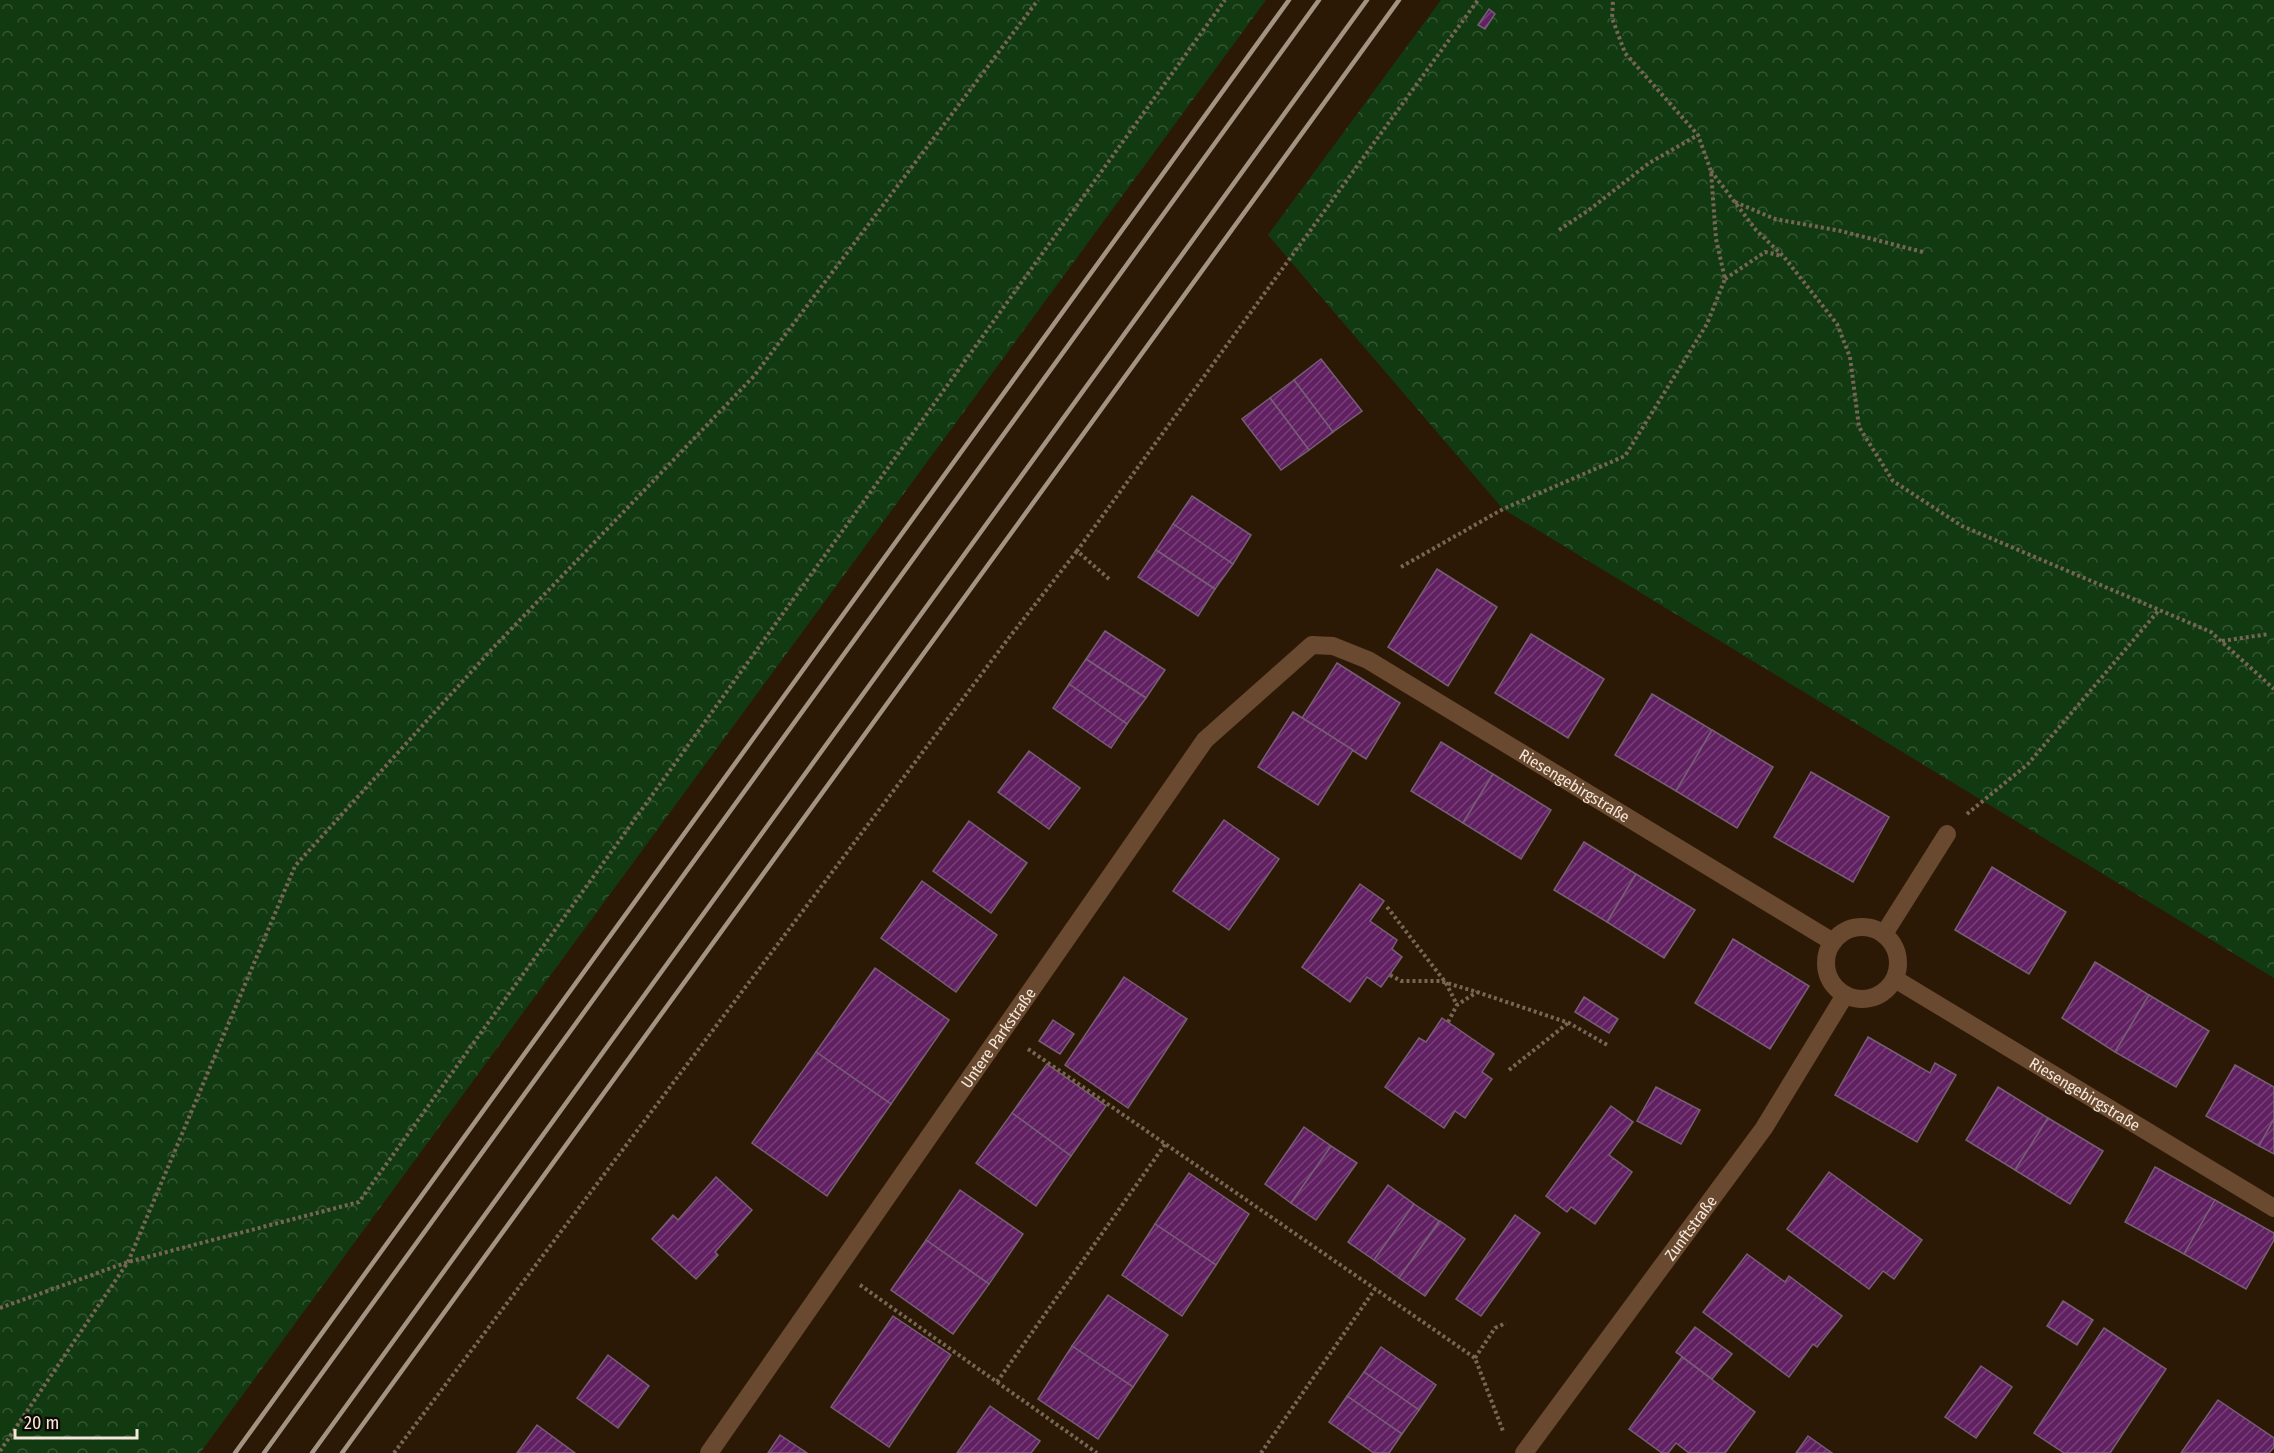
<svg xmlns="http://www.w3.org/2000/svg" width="2274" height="1453" viewBox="0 0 2274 1453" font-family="'Fira Sans Condensed',sans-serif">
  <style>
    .forest { fill: url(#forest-crowns) }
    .building { fill: url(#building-hatch); stroke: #765f75; stroke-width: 1.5 }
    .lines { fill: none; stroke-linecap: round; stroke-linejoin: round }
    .path { stroke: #765; stroke-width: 4; stroke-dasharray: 3 3; stroke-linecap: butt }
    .minor { stroke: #694930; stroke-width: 18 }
    .rail { stroke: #a29383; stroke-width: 4.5 }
    .labels { text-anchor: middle; stroke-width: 4.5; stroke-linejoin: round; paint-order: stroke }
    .street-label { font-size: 16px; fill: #f5e8db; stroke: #0e0702 }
  </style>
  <defs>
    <pattern id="forest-crowns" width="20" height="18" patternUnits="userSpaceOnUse" patternTransform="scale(1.5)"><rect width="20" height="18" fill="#113a10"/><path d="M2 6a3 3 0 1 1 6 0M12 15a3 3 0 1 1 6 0" fill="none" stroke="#345632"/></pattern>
    <pattern id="building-hatch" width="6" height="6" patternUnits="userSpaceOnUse" patternTransform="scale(1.5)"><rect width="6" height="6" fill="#612062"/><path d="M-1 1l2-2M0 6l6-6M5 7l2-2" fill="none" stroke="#784078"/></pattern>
  </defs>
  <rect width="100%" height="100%" fill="#2c1905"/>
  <g class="forest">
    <polygon points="0,0 1266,0 200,1453 0,1453"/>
    <polygon points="1441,0 2274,0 2274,978 1503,509 1268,235"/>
  </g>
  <g class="building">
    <polygon points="1489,9 1495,14 1485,29 1478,25"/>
    <polygon points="1321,359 1362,411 1333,432 1294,380"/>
    <polygon points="1294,380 1333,432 1309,450 1270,398"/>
    <polygon points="1270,398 1309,450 1281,470 1242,419"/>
    <polygon points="1192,496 1251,535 1233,564 1173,524"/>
    <polygon points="1173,524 1233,564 1215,589 1156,550"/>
    <polygon points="1156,550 1215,589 1198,616 1138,577"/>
    <polygon points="1437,569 1497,607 1448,686 1388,647"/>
    <polygon points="1105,631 1165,670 1146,698 1086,659"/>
    <polygon points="1531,634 1604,679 1568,738 1495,693"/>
    <polygon points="1086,659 1146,698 1127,724 1069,684"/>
    <polygon points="1337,663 1400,703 1366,759 1302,718"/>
    <polygon points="1069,684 1127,724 1111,748 1053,708"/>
    <polygon points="1652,694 1712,730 1676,791 1615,755"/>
    <polygon points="1293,712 1353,750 1318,805 1258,767"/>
    <polygon points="1712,730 1773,767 1737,828 1676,791"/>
    <polygon points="1441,742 1493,774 1463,823 1411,791"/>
    <polygon points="1029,751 1080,788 1049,829 998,792"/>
    <polygon points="1811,772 1889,817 1853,882 1774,837"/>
    <polygon points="1493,774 1551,810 1521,859 1463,823"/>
    <polygon points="1224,820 1279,859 1229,930 1173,891"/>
    <polygon points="969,821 1027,863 991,913 933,871"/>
    <polygon points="1584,842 1636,874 1607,922 1554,890"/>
    <polygon points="1992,867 2066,912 2029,974 1955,930"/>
    <polygon points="1636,874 1695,910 1664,958 1607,922"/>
    <polygon points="922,881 997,935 956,992 881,938"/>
    <polygon points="1360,884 1384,901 1370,921 1397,940 1392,949 1402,957 1381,987 1367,977 1350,1002 1302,967"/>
    <polygon points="1733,939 1809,986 1770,1049 1695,1003"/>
    <polygon points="2095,962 2149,995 2115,1052 2062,1018"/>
    <polygon points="875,968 949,1020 891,1104 816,1052"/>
    <polygon points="1124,977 1187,1019 1128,1108 1065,1065"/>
    <polygon points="2149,995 2209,1031 2176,1087 2115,1052"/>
    <polygon points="1584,997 1618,1019 1609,1033 1575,1012"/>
    <polygon points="1442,1018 1494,1054 1482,1072 1492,1079 1465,1118 1455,1111 1444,1128 1385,1087 1419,1038 1426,1042"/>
    <polygon points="1053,1020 1074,1034 1060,1054 1039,1041"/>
    <polygon points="1868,1037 1930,1073 1935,1063 1956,1075 1917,1142 1835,1095"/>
    <polygon points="816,1052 891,1104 827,1196 752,1143"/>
    <polygon points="1047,1064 1106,1106 1071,1156 1012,1113"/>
    <polygon points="2235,1065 2274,1087 2274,1119 2259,1146 2206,1116"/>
    <polygon points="1656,1087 1700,1110 1681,1144 1637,1121"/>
    <polygon points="1998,1087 2048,1118 2015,1170 1966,1140"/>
    <polygon points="1611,1106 1633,1122 1609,1155 1632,1172 1595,1224 1571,1207 1567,1212 1546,1196"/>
    <polygon points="1012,1113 1071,1156 1036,1206 976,1163"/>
    <polygon points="2048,1118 2103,1151 2070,1204 2015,1170"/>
    <polygon points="2274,1119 2274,1154 2259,1146"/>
    <polygon points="1304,1127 1331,1146 1291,1203 1265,1184"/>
    <polygon points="1331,1146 1357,1163 1316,1220 1291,1203"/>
    <polygon points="2155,1167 2215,1200 2184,1254 2125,1222"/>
    <polygon points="1829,1172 1922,1240 1894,1279 1883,1271 1869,1289 1787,1229"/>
    <polygon points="1189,1173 1249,1214 1216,1265 1155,1224"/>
    <polygon points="716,1177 752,1210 715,1252 718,1255 696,1279 652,1239 673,1215 678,1220"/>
    <polygon points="1388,1185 1414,1204 1374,1260 1348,1242"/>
    <polygon points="960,1190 1023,1234 989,1284 926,1240"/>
    <polygon points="2215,1200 2274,1233 2274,1240 2246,1289 2184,1254"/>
    <polygon points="1414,1204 1439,1221 1399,1278 1374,1260"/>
    <polygon points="1515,1215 1540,1233 1481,1316 1456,1299"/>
    <polygon points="1440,1221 1465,1239 1425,1296 1399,1278"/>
    <polygon points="1155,1224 1216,1265 1182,1316 1122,1275"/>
    <polygon points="926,1240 989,1284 953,1334 891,1290"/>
    <polygon points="1747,1254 1785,1282 1789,1276 1842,1316 1817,1347 1813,1344 1789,1377 1703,1312"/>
    <polygon points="1108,1295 1168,1335 1133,1387 1072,1346"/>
    <polygon points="2063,1301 2093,1320 2077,1345 2047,1326"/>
    <polygon points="893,1316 951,1355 889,1447 831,1407"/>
    <polygon points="1695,1327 1732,1354 1712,1379 1676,1352"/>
    <polygon points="2104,1328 2166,1369 2110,1453 2064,1453 2034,1433"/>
    <polygon points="1072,1346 1133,1387 1098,1439 1038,1399"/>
    <polygon points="1381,1347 1436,1385 1419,1410 1364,1372"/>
    <polygon points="608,1355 649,1386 618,1428 577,1398"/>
    <polygon points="1682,1357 1755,1412 1725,1453 1689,1453 1676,1443 1668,1453 1662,1453 1629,1429"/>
    <polygon points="1981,1366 2012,1387 1976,1438 1945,1417"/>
    <polygon points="1364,1372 1419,1410 1402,1434 1347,1396"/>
    <polygon points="1347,1396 1402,1434 1389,1453 1374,1453 1329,1422"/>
    <polygon points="2218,1400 2274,1438 2274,1447 2269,1453 2181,1453"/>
    <polygon points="990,1406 1040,1441 1031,1453 957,1453"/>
    <polygon points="537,1425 575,1453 517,1453"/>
    <polygon points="780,1435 807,1453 768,1453"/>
    <polygon points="1808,1436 1832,1453 1796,1453"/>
  </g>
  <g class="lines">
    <g class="path">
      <polyline points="1711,171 1756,230 1784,257 1837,324 1850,357 1859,427 1893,481 1962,526 2211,632 2274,689"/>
      <polyline points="1735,202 1775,219 1841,231 1923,252"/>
      <polyline points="1559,230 1589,210 1649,163 1698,135"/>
      <polyline points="1725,279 1765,252 1782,256"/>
      <polyline points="1401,567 1503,509 1625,456 1707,324 1725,279 1716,239 1711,171 1698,135 1625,53 1612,18 1613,0"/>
      <polyline points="1109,579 1077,551 1478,0"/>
      <polyline points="2222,641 2269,634"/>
      <polyline points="1967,814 2028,764 2159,610"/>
      <polyline points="1387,907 1446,983 1457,1005"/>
      <polyline points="1390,975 1401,981 1440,981 1477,992 1569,1023 1609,1046"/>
      <polyline points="1448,1022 1457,1005 1477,992"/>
      <polyline points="1028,1049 1475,1358 1503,1431"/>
      <polyline points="1509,1070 1568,1023"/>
      <polyline points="860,1285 1097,1453"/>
      <polyline points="0,1308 128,1262 359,1202 1225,0"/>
      <polyline points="1475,1358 1495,1328 1506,1323"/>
      <polyline points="997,1382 1166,1143"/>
      <polyline points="0,1451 128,1262 295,866 492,649 754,376 1038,0"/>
      <polyline points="394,1453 1008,639 1077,551"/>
      <polyline points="1261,1453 1375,1289"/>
    </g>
    <g class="minor">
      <circle cx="1862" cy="963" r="36"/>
      <polyline points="1884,934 1947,834"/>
      <path id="s1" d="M1895,979l379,229"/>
      <path id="s2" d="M709,1453l496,-713 107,-95 21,1 35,14 465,282"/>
      <path id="s3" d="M1524,1453l240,-325 81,-133"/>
    </g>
    <g class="rail">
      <polyline points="235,1453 1289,0"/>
      <polyline points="264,1453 1319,0"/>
      <polyline points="312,1453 1367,0"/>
      <polyline points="342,1453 1399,0"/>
    </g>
  </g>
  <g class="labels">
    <g class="street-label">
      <text dy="6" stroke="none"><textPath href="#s2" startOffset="1312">Riesengebirgstraße</textPath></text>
      <text dy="6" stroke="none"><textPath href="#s2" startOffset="506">Untere Parkstraße</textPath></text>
      <text dy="6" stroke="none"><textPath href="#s1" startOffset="222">Riesengebirgstraße</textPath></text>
      <text dy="6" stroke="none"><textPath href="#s3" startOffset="280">Zunftstraße</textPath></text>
    </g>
  </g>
  <path d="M15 1429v9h122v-9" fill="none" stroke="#f5e8db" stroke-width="3"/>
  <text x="24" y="1429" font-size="18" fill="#f5e8db" stroke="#0e0702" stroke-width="4.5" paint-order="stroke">20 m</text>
</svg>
